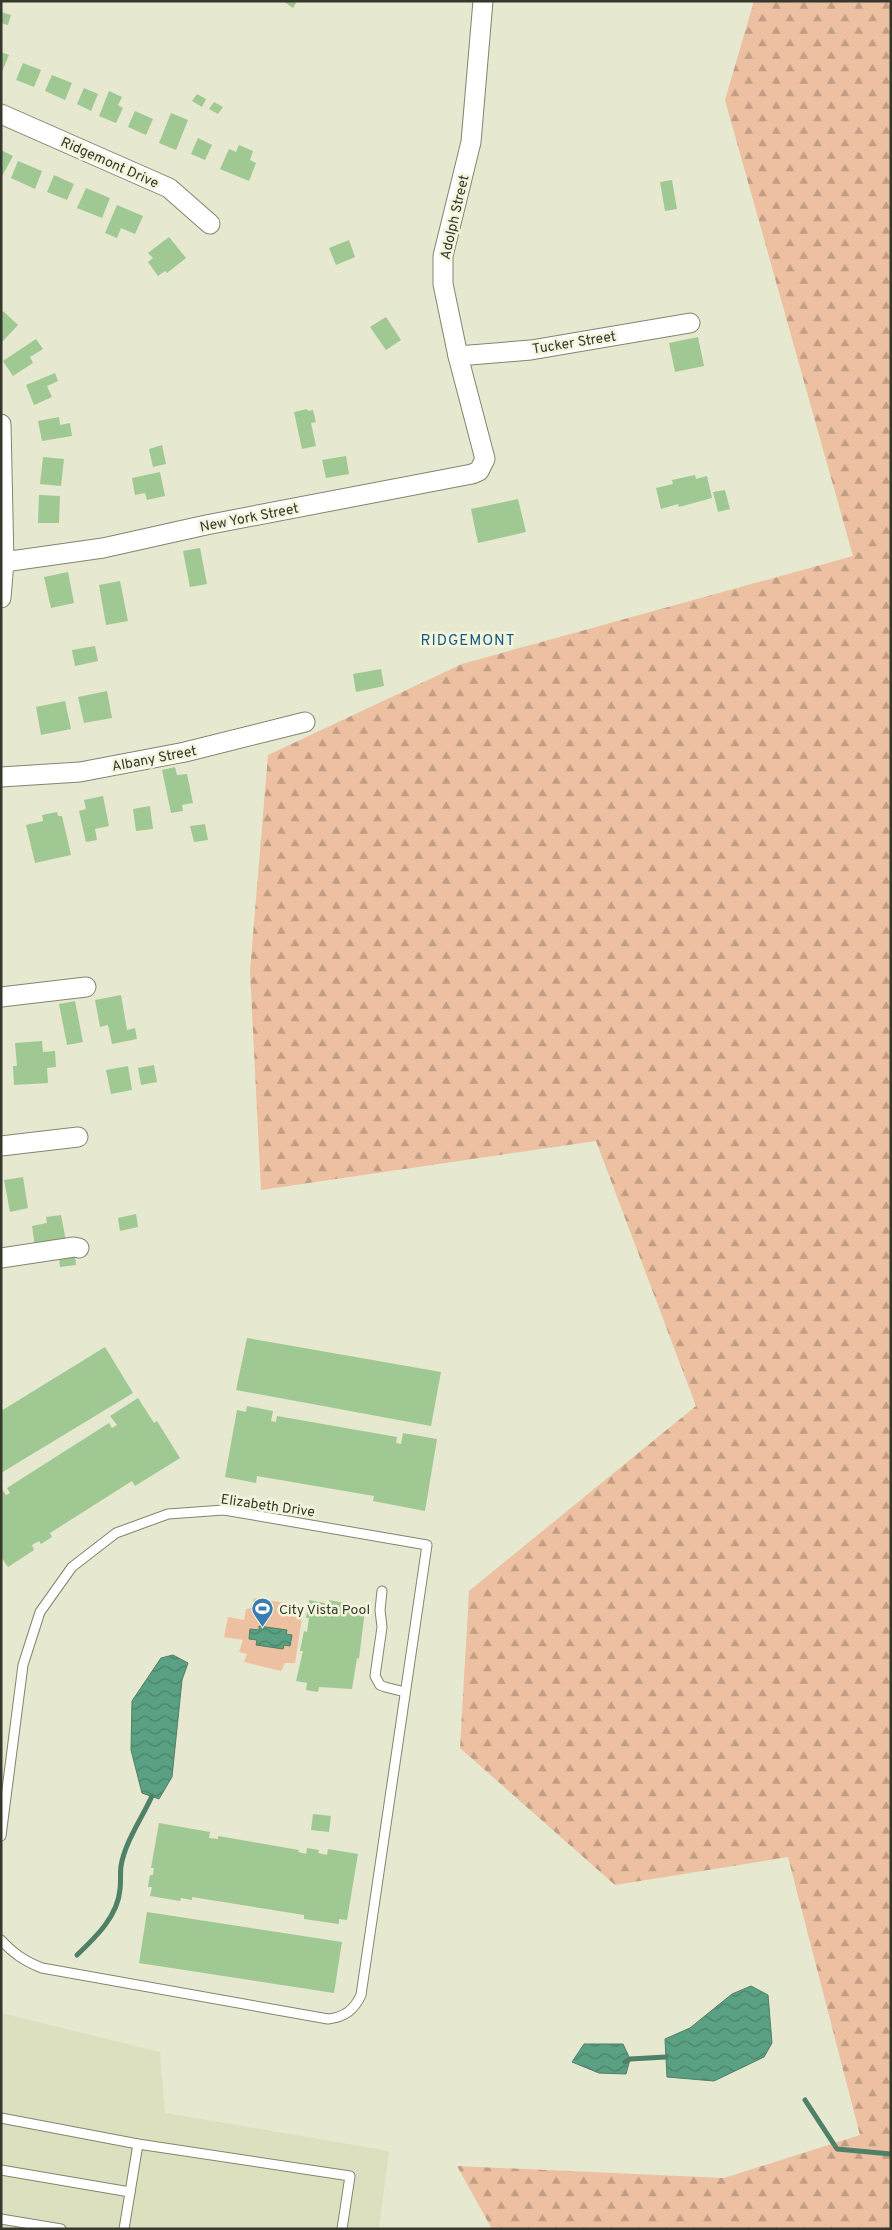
<svg xmlns="http://www.w3.org/2000/svg" width="892" height="2230" viewBox="0 0 892 2230" font-family="Overpass,sans-serif">
  <style>
    .built { fill: #dde0bf }
    .forest { fill: url(#forest-firs) }
    .park { fill: #ecc0a0 }
    .water { fill: url(#water-waves); stroke: #4f8068 }
    .lines { fill: none; stroke-linecap: round; stroke-linejoin: round }
    .stream { stroke: #4f8068; stroke-width: 5 }
    .building { fill: #a0c892 }
    .lane-casing { stroke: #83856e; stroke-width: 11 }
    .street-casing { stroke: #83856e; stroke-width: 21 }
    .lane { stroke: #fff; stroke-width: 9 }
    .street { stroke: #fff; stroke-width: 19 }
    .labels { text-anchor: middle; stroke-width: 5; stroke-linejoin: round; paint-order: stroke }
    .street-label { font-size: 14px; fill: #36372d; stroke: #f3f6dc }
    .poi-label { font-size: 14px; fill: #36372d; stroke: #f3f6dc; text-anchor: start }
    .neighbourhood-label { font-size: 15px; letter-spacing: 1px; fill: #165988; stroke: #f3f6dc }
  </style>
  <defs>
    <pattern id="forest-firs" width="22" height="20" patternUnits="userSpaceOnUse" patternTransform="scale(1.25)"><rect width="22" height="20" fill="#ecc0a0"/><path d="M5 1l3.5 6h-7zM16 11l3.5 6h-7z" fill="#c09d83"/></pattern>
    <pattern id="water-waves" width="16" height="10" patternUnits="userSpaceOnUse" patternTransform="scale(1.25)"><rect width="16" height="10" fill="#5aa082"/><path d="M0 5q4-4 8 0t8 0" fill="none" stroke="#4b836b"/></pattern>
  </defs>
  <rect width="100%" height="100%" fill="#e6e8cf"/>
  <polygon class="built" points="1,2013 160,2052 165,2113 389,2151 379,2229 1,2229"/>
  <polygon class="forest" points="754,1 891,1 891,2229 492,2229 457,2166 724,2178 860,2135 788,1857 615,1885 460,1748 469,1591 696,1406 596,1141 261,1190 250,971 268,755 462,664 853,556 725,100"/>
  <polygon class="park" points="254,1598 292,1604 291,1616 302,1618 295,1663 285,1663 281,1671 244,1662 247,1654 239,1652 243,1640 224,1637 228,1617 244,1620 246,1609 252,1608"/>
  <g class="water">
    <polygon points="259,1626 287,1630 286,1634 292,1635 290,1646 284,1645 283,1649 256,1645 257,1640 249,1639 250,1629 259,1630"/>
    <polygon points="173,1655 188,1663 182,1680 172,1777 159,1799 142,1793 131,1750 132,1701 161,1658"/>
    <polygon points="751,1986 768,1995 772,2043 764,2057 714,2081 667,2077 665,2039 690,2028 732,1994"/>
    <polygon points="584,2044 623,2044 630,2059 626,2074 599,2073 572,2062"/>
  </g>
  <g class="lines">
    <g class="stream">
      <path d="M77,1955c19,-18 41,-39 43,-66 1,-7 0,-15 1,-23 4,-24 21,-48 31,-70"/>
      <polyline points="625,2062 630,2059 666,2057"/>
      <polyline points="805,2100 837,2149 891,2154"/>
    </g>
  </g>
  <g class="building">
    <polygon points="283,1 297,1 293,8"/>
    <polygon points="1,12 11,15 8,25 1,23"/>
    <polygon points="1,52 9,55 1,74"/>
    <polygon points="23,63 41,70 34,87 16,80"/>
    <polygon points="52,75 72,83 65,100 45,91"/>
    <polygon points="84,88 98,94 91,111 77,104"/>
    <polygon points="109,91 122,97 118,105 123,108 116,123 99,116"/>
    <polygon points="197,94 206,99 202,107 192,101"/>
    <polygon points="214,102 223,107 218,114 209,109"/>
    <polygon points="135,111 153,119 146,135 128,127"/>
    <polygon points="171,113 188,120 176,150 159,143"/>
    <polygon points="198,138 212,145 205,160 191,154"/>
    <polygon points="239,145 253,151 250,160 256,163 249,181 220,169 229,149 236,152"/>
    <polygon points="1,150 13,156 1,178"/>
    <polygon points="18,161 42,171 35,189 11,178"/>
    <polygon points="54,175 74,184 67,200 47,192"/>
    <polygon points="672,180 677,209 665,211 660,182"/>
    <polygon points="86,188 110,198 102,218 77,208"/>
    <polygon points="117,205 143,216 135,234 121,228 117,238 105,233"/>
    <polygon points="169,237 186,258 167,273 165,271 158,276 148,262 153,258 148,253"/>
    <polygon points="349,240 355,257 336,265 329,248"/>
    <polygon points="3,311 18,325 1,343 1,313"/>
    <polygon points="386,317 401,340 386,350 370,327"/>
    <polygon points="698,337 704,366 675,372 669,343"/>
    <polygon points="36,339 43,349 30,357 33,363 13,376 3,361"/>
    <polygon points="55,373 58,381 47,386 52,397 34,405 26,385"/>
    <polygon points="307,409 308,411 313,410 316,422 311,423 316,446 302,449 294,412"/>
    <polygon points="59,417 60,425 70,423 72,436 42,441 38,421"/>
    <polygon points="162,445 166,464 153,467 149,449"/>
    <polygon points="346,456 349,474 326,478 322,460"/>
    <polygon points="43,457 64,459 61,486 40,484"/>
    <polygon points="160,472 165,496 147,500 145,493 135,495 132,478"/>
    <polygon points="695,475 696,479 707,476 712,498 679,507 678,504 661,509 656,488 673,484 672,480"/>
    <polygon points="725,490 730,509 718,512 713,492"/>
    <polygon points="39,495 60,496 59,523 38,523"/>
    <polygon points="518,499 526,532 478,543 471,509"/>
    <polygon points="200,548 207,584 190,587 183,551"/>
    <polygon points="68,572 74,603 51,608 44,577"/>
    <polygon points="120,581 128,621 106,625 99,585"/>
    <polygon points="95,646 98,661 75,666 72,650"/>
    <polygon points="381,669 384,686 356,692 353,674"/>
    <polygon points="107,691 112,718 84,723 78,697"/>
    <polygon points="65,701 71,729 41,735 36,707"/>
    <polygon points="175,767 177,775 187,774 193,803 182,805 183,811 171,813 162,770"/>
    <polygon points="103,796 109,826 95,829 97,840 86,842 79,811 86,809 84,800"/>
    <polygon points="150,806 153,829 136,831 133,809"/>
    <polygon points="57,812 58,816 62,816 71,855 35,863 26,825 43,821 42,815"/>
    <polygon points="205,824 208,840 194,842 190,826"/>
    <polygon points="121,995 127,1030 135,1028 137,1039 112,1044 108,1025 100,1027 95,1000"/>
    <polygon points="75,1001 83,1042 67,1045 59,1004"/>
    <polygon points="42,1041 43,1052 55,1051 56,1067 47,1068 48,1083 14,1085 13,1066 17,1066 15,1043"/>
    <polygon points="154,1065 157,1082 141,1085 138,1068"/>
    <polygon points="128,1066 132,1090 111,1094 106,1070"/>
    <polygon points="23,1177 28,1208 10,1212 4,1180"/>
    <polygon points="136,1214 138,1227 120,1231 118,1218"/>
    <polygon points="61,1215 66,1241 35,1247 32,1226 47,1223 46,1217"/>
    <polygon points="75,1255 76,1265 60,1267 59,1257"/>
    <polygon points="247,1338 441,1372 431,1426 236,1390"/>
    <polygon points="105,1347 133,1393 1,1473 1,1411"/>
    <polygon points="138,1398 154,1423 157,1421 180,1458 135,1486 132,1481 50,1533 52,1537 41,1544 39,1541 32,1545 34,1550 8,1567 1,1557 1,1488 6,1495 10,1493 7,1488 109,1423 112,1428 117,1425 110,1416"/>
    <polygon points="247,1406 273,1411 271,1421 276,1422 277,1416 397,1437 396,1443 401,1444 403,1433 437,1439 425,1511 373,1501 374,1496 257,1476 256,1483 225,1477 237,1410 246,1412"/>
    <polygon points="309,1600 329,1604 329,1600 349,1604 348,1607 365,1610 359,1659 357,1658 352,1689 319,1687 318,1692 306,1690 307,1683 296,1681 303,1651 300,1651 304,1631 307,1632 309,1618 306,1618"/>
    <polygon points="313,1814 331,1816 329,1832 311,1830"/>
    <polygon points="159,1823 210,1832 209,1838 218,1839 218,1836 299,1850 298,1852 306,1854 307,1848 319,1850 318,1853 327,1855 328,1849 358,1854 347,1920 339,1919 339,1924 304,1919 304,1915 192,1897 192,1900 181,1898 180,1901 150,1896 152,1887 148,1887 150,1875 153,1875 154,1868 151,1868"/>
    <polygon points="147,1912 342,1942 334,1993 139,1963"/>
  </g>
  <g class="lines">
    <defs>
      <g id="lane">
        <polyline points="382,1591 380,1610 382,1627 375,1676 380,1685 385,1687 405,1692"/>
        <path d="M1,1836l22,-171 17,-53 32,-45 44,-34 52,-19 56,-4 203,35 -66,450c-7,15 -16,22 -33,24l-286,-51c-18,-7 -29,-15 -41,-28"/>
        <polyline points="1,2118 138,2144 350,2176 342,2229"/>
        <polyline points="1,2170 130,2192"/>
        <polyline points="1,2219 61,2229"/>
        <polyline points="124,2229 138,2144"/>
      </g>
      <g id="street">
        <polyline points="1,114 169,188 210,224"/>
        <polyline points="458,356 531,350 690,323"/>
        <polyline points="1,424 4,562 1,598"/>
        <polyline points="4,562 103,548 206,525 472,474 479,471 485,459 458,356 443,284 443,256 471,142 483,1"/>
        <polyline points="1,777 80,772 185,752 305,722"/>
        <polyline points="1,997 86,987"/>
        <polyline points="1,1146 78,1137"/>
        <polyline points="1,1258 74,1247 79,1248"/>
      </g>
    </defs>
    <use href="#lane" class="lane-casing"/>
    <use href="#street" class="street-casing"/>
    <use href="#lane" class="lane"/>
    <use href="#street" class="street"/>
  </g>
  <defs>
    <symbol id="stadium-pin" viewBox="-11 -11 22 30"><path d="M0 17L-7.5 6A9.5 9.5 0 1 1 7.5 6Z" fill="#377db2" stroke="#f3f6dc"/><path d="M0-5a6.5 5 0 1 0 0 10a6.5 5 0 1 0 0-10ZM-3.5-1.8h7v3.6h-7Z" fill="#fff"/></symbol>
  </defs>
  <g fill-rule="evenodd">
    <use href="#stadium-pin" x="250" y="1596" width="25" height="34"/>
  </g>
  <g class="labels">
    <g class="street-label">
      <text transform="translate(110 162) rotate(24)" y="5">Ridgemont Drive</text>
      <text transform="translate(454 217) rotate(-77)" y="5">Adolph Street</text>
      <text transform="translate(574 342) rotate(-9)" y="5">Tucker Street</text>
      <text transform="translate(249 517) rotate(-11)" y="5">New York Street</text>
      <text transform="translate(154 758) rotate(-11)" y="5">Albany Street</text>
      <text transform="translate(268 1505) rotate(8)" y="5">Elizabeth Drive</text>
    </g>
    <g class="poi-label">
      <text x="279" y="1614">City Vista Pool</text>
    </g>
    <g class="neighbourhood-label">
      <text x="468" y="645">RIDGEMONT</text>
    </g>
  </g>
  <rect width="892" height="2230" fill="none" stroke="#36372d" stroke-width="5"/>
</svg>
